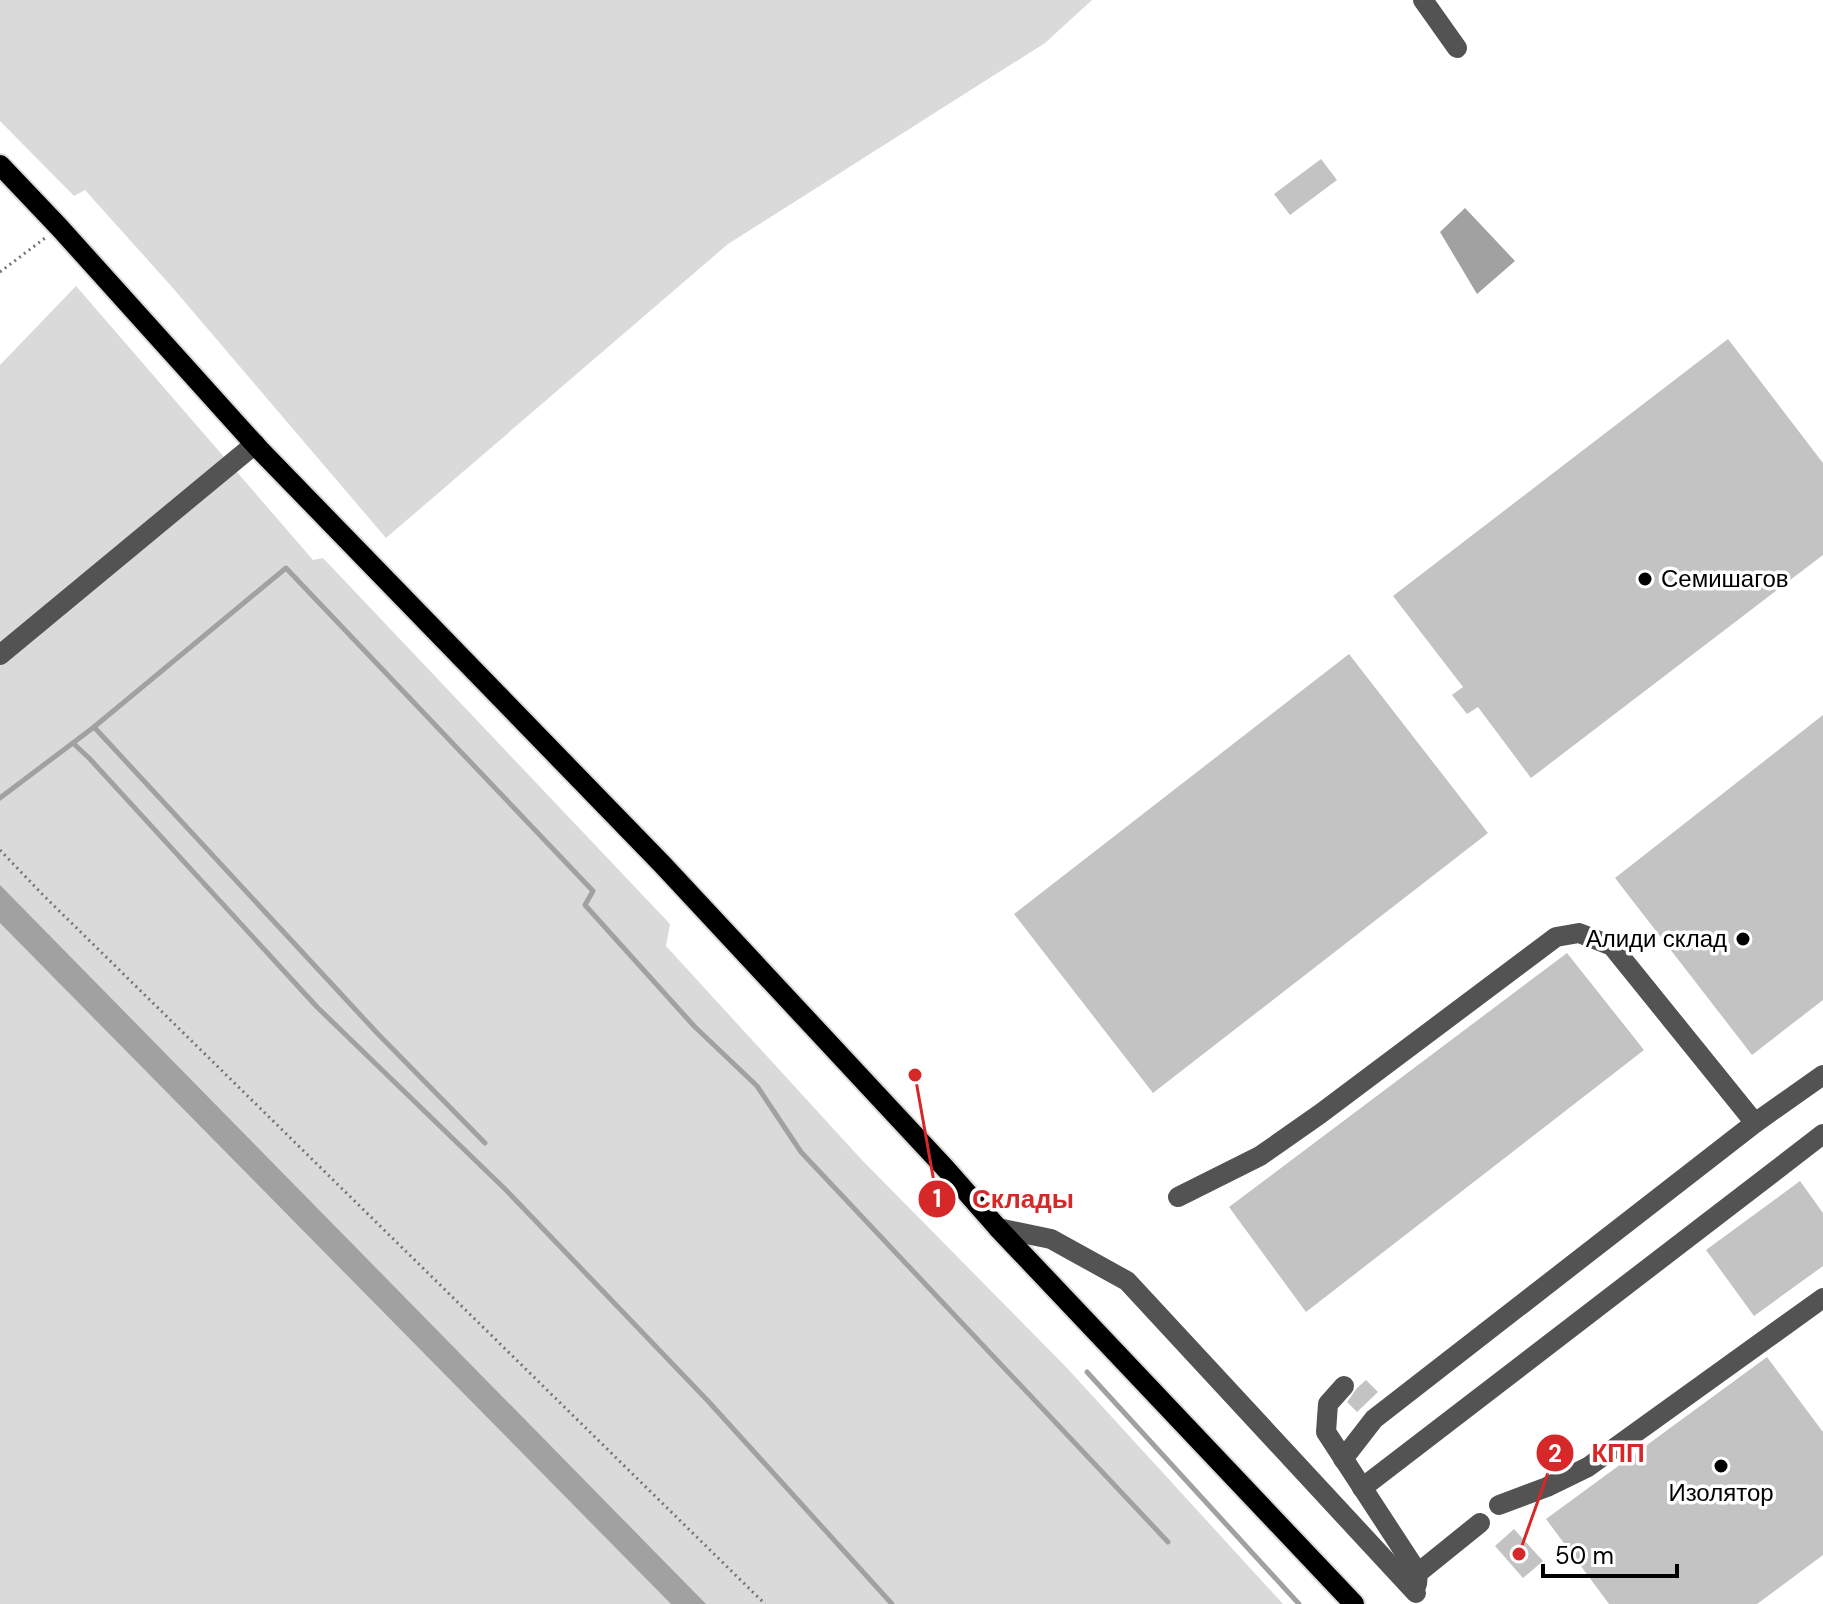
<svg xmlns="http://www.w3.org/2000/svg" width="1823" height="1604" viewBox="0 0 1823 1604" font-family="'DM Sans',sans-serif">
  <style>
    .green { fill: #dadada }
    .water { fill: #a1a1a1 }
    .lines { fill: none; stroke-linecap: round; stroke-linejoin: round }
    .stream { stroke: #a1a1a1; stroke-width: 5 }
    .building { fill: #c3c3c3 }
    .major-casing { stroke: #dbdbdb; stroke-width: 24 }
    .path { stroke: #757575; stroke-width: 3; stroke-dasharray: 2 4; stroke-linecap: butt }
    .minor { stroke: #535353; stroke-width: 20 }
    .major { stroke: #000; stroke-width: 20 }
    .poi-dot { fill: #000; stroke: #fff; stroke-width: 3 }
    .labels { text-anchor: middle; stroke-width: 7; stroke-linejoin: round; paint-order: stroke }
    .poi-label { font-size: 24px; fill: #000; stroke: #fff; text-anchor: start }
    .leader { fill: none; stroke: #d62828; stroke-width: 3 }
    .callout-dot { fill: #d62828; stroke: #fff; stroke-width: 3 }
    .mark-label { font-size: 24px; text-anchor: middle; font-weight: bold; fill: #fff }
    .callout-label { font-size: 26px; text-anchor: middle; font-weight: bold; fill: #d62828; stroke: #fff; stroke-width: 7; stroke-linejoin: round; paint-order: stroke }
  </style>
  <rect width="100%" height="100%" fill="#fff"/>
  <g class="green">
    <polygon points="0,0 1092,0 1045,43 728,244 386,538 172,287 85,190 74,196 0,121"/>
    <polygon points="76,286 313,560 323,558 670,924 666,946 861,1159 1067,1368 1283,1604 0,1604 0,365"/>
  </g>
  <g class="water">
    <polygon points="1465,208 1515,261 1477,294 1440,232"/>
    <polygon points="0,885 706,1604 671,1604 0,923"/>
  </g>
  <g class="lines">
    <g class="stream">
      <polyline points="94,727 378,1034 485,1143"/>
      <polyline points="73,743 89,758 317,1007 506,1190 708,1401 892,1604"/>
      <polyline points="0,798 94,727 286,568 593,891 585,905 694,1026 757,1086 801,1152 1168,1542"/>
      <polyline points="1087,1372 1299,1604"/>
    </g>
  </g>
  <g class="building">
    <polygon points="1321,159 1337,180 1290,215 1274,194"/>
    <polygon points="1728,339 1823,463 1823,555 1531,778 1478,707 1467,714 1452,695 1463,687 1393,596"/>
    <polygon points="1349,654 1488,833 1153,1093 1014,914"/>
    <polygon points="1823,715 1823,1000 1752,1055 1615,878"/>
    <polygon points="1567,953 1644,1050 1306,1312 1229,1207"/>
    <polygon points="1800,1181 1823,1213 1823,1266 1754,1316 1706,1250"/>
    <polygon points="1767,1357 1823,1432 1823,1555 1757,1604 1609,1604 1546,1519"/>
    <polygon points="1366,1380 1378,1392 1357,1412 1347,1402 1357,1388"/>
    <polygon points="1514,1529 1543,1561 1523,1578 1495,1546"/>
  </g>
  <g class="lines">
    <defs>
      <polyline id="major" points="0,165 59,227 260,450 662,864 946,1169 998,1228 1354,1604"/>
    </defs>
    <use href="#major" class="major-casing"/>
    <g class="path">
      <polyline points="0,272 45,238"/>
      <polyline points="0,850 43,895 765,1604"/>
    </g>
    <g class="minor">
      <polyline points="1423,0 1457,48"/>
      <polyline points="0,655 255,444"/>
      <polyline points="1178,1197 1260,1156 1320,1114 1556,937 1579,933 1612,946 1755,1123"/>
      <polyline points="998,1228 1051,1239 1127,1281 1416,1593"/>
      <polyline points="1344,1386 1328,1404 1326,1432 1418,1573"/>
      <polyline points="1343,1459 1374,1419 1755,1123 1823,1075"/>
      <polyline points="1362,1488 1823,1134"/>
      <polyline points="1499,1505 1547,1487 1588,1467 1823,1298"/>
      <polyline points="1417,1584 1418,1573 1480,1523"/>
    </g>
    <use href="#major" class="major"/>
  </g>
  <g class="poi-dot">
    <circle cx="1645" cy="579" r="8"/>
    <circle cx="1743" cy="939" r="8"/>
    <circle cx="1721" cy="1466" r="8"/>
  </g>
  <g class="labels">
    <g class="poi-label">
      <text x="1661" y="587">Семишагов</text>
      <text x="1727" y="947" text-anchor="end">Алиди склад</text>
      <text x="1721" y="1501" text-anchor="middle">Изолятор</text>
    </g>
  </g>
  <path class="leader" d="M915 1075L937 1199M1519 1554L1555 1453"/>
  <g class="callout-dot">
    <circle cx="915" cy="1075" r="8"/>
    <circle cx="1519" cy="1554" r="8"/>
    <circle cx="937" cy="1199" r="20"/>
    <circle cx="1555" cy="1453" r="20"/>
  </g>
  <g class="mark-label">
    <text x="937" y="1207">1</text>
    <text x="1555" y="1462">2</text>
  </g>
  <g class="callout-label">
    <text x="1023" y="1208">Склады</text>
    <text x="1618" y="1462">КПП</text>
  </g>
  <path d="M1543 1564v12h134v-12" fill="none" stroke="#000000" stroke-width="4"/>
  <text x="1555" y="1564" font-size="24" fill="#000000" stroke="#ffffff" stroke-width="6" paint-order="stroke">50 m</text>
</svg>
